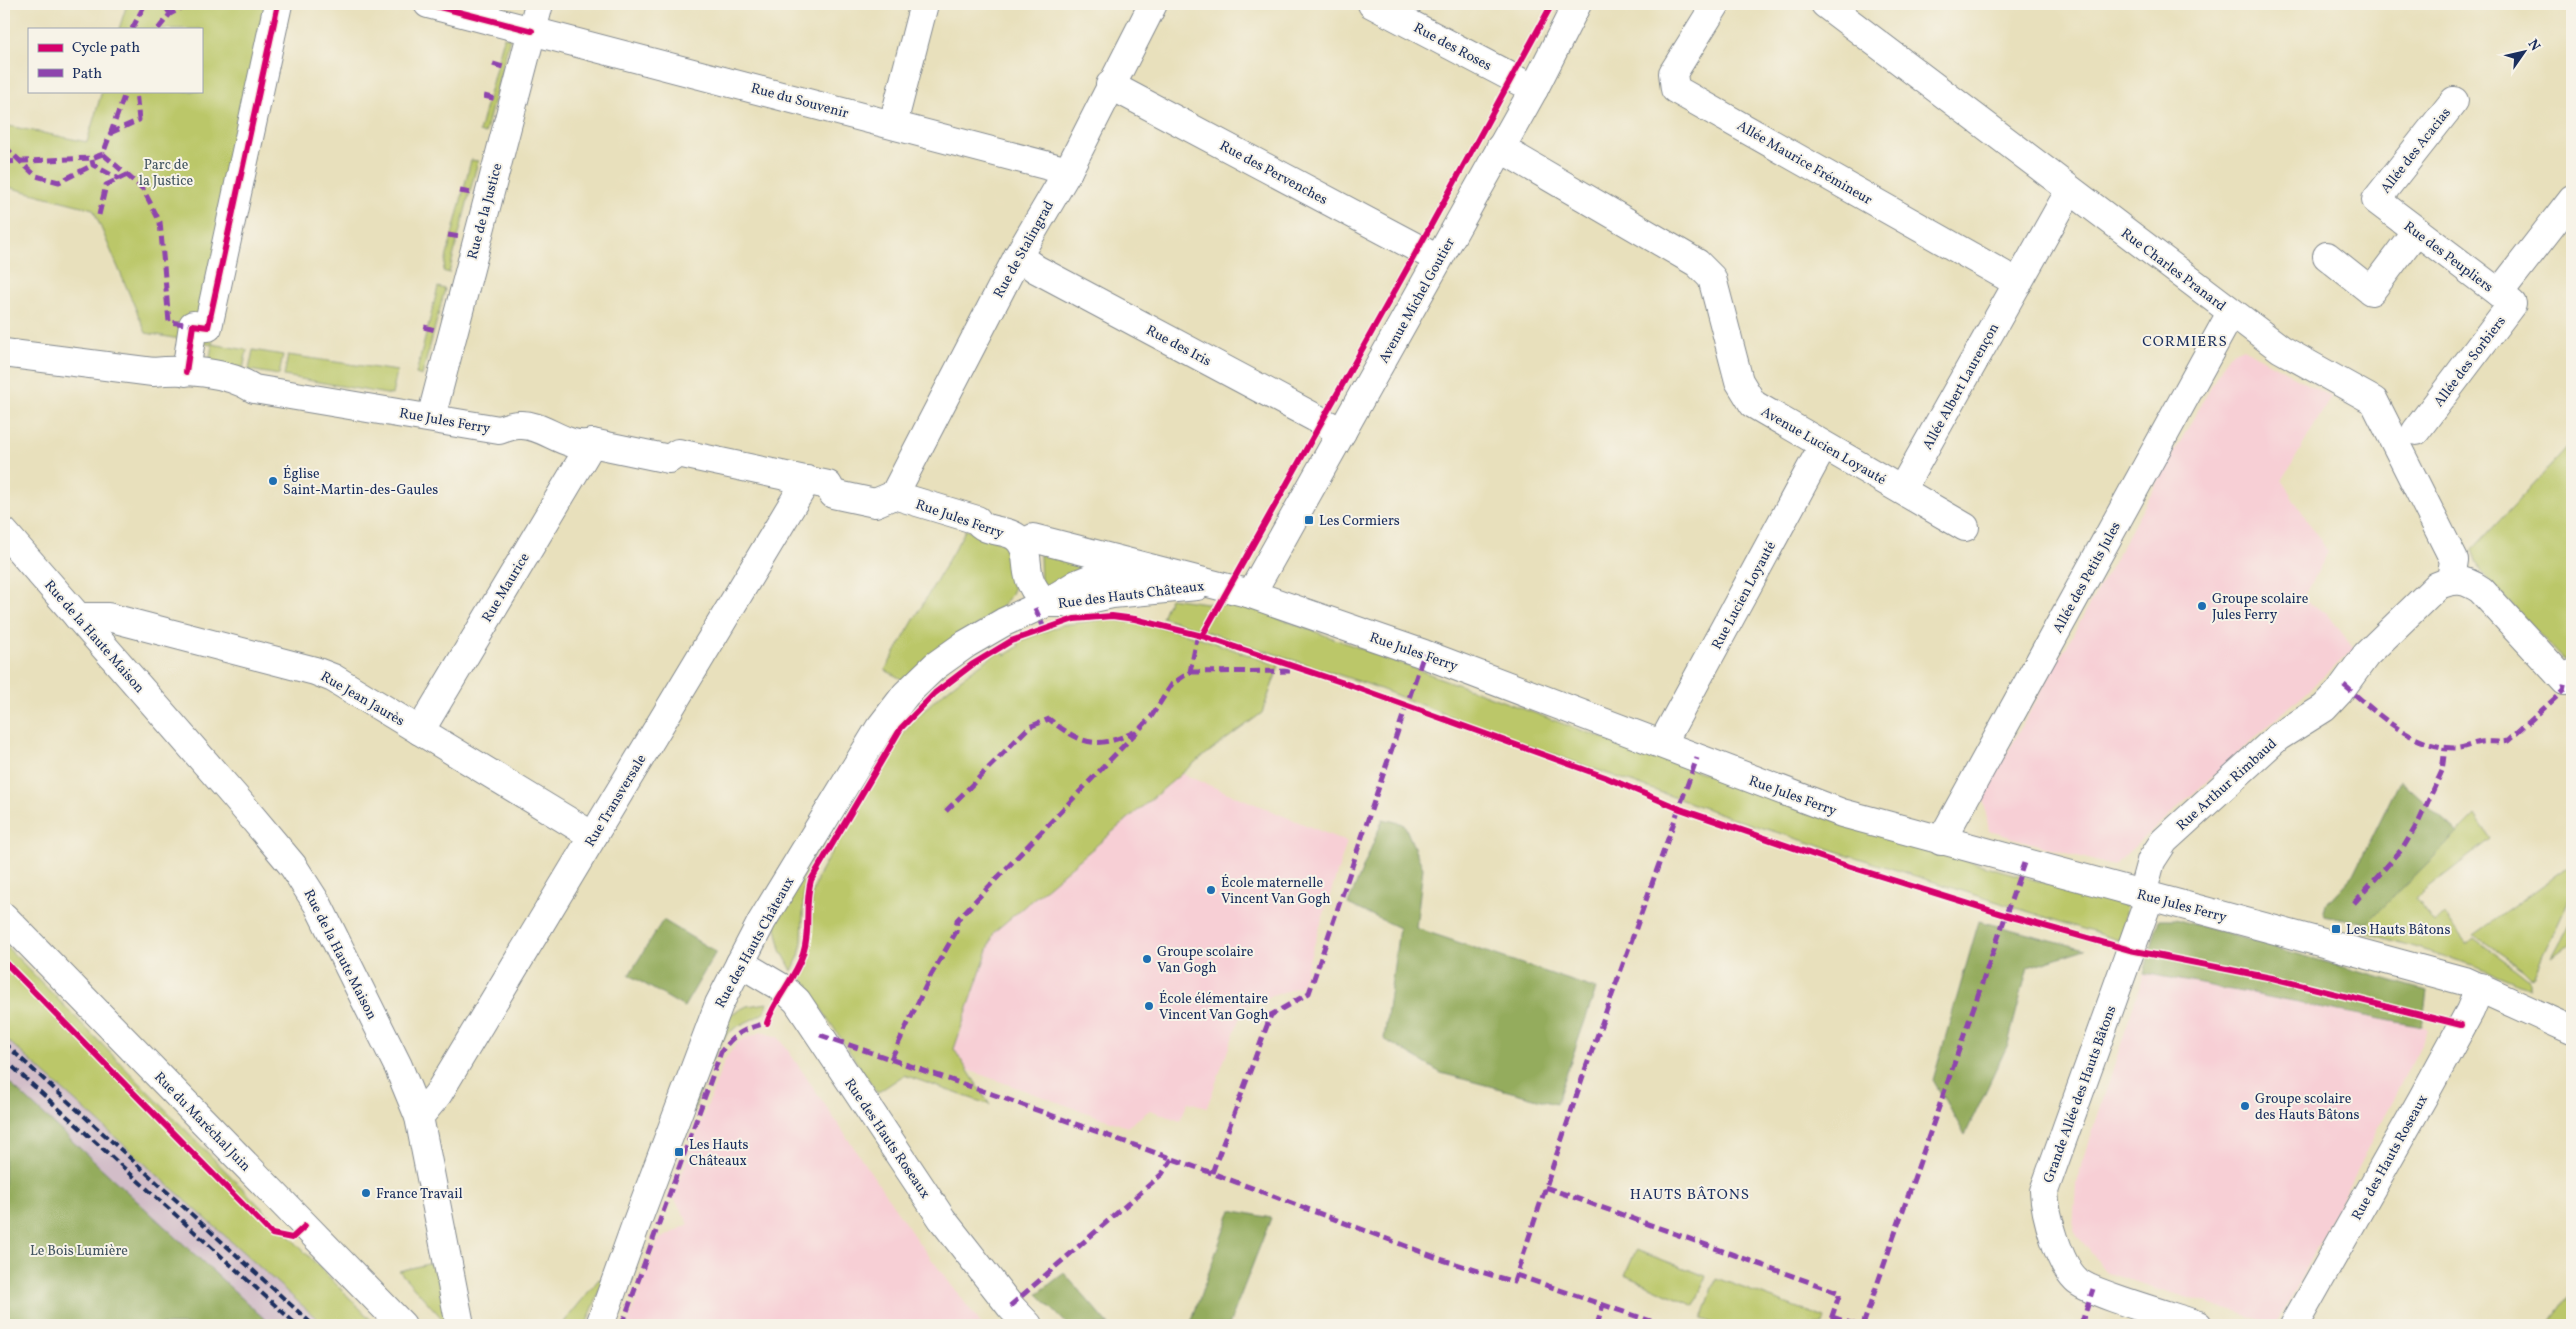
<svg xmlns="http://www.w3.org/2000/svg" width="2576" height="1329" viewBox="0 0 2576 1329" font-family="Vollkorn,serif">
  <style>
    .built { fill: #f7cfd5 }
    .industrial { fill: #d2bdc8 }
    .green { fill: #bbc769; stroke: #6b7b64 }
    .forest { fill: #94ac5d; stroke: #586e5e }
    .lines { fill: none; stroke-linecap: round; stroke-linejoin: round }
    .minor-casing { stroke: #82888d; stroke-width: 30 }
    .minor { stroke: #fff; stroke-width: 28 }
    .rail { stroke: #1b2f5e; stroke-width: 4; stroke-dasharray: 8 4; stroke-linecap: butt }
    .quiet { stroke: #8e44ad; stroke-width: 5; stroke-dasharray: 10 5; stroke-linecap: butt }
    .cycleway-casing { stroke: #f7f3e8; stroke-width: 9 }
    .cycleway { stroke: #d6006c; stroke-width: 6 }
    .poi-dot { fill: #1f6fb2; stroke: #f7f3e8; stroke-width: 2 }
    .labels { text-anchor: middle; stroke-width: 4; stroke-linejoin: round; paint-order: stroke }
    .street-label { font-size: 14px; fill: #1b2f5e; stroke: #f7f3e8 }
    .park-label { font-size: 14px; fill: #435561; stroke: #f7f3e8 }
    .poi-label { font-size: 14px; fill: #1b2f5e; stroke: #f7f3e8; text-anchor: start }
    .neighbourhood-label { font-size: 15px; letter-spacing: 1px; fill: #1b2f5e; stroke: #f7f3e8 }
  </style>
  <rect width="100%" height="100%" fill="#f7f3e8"/>
  <filter id="ink" filterUnits="userSpaceOnUse"><feTurbulence type="fractalNoise" baseFrequency=".02" numOctaves="2"/><feDisplacementMap in="SourceGraphic" scale="10" xChannelSelector="R" yChannelSelector="G"/><feConvolveMatrix kernelMatrix="1 2 1 2 8 2 1 2 1" color-interpolation-filters="sRGB"/></filter>
  <filter id="wash" filterUnits="userSpaceOnUse"><feTurbulence type="fractalNoise" baseFrequency=".0096" numOctaves="4" result="noise"/><feDisplacementMap in="SourceGraphic" scale="20" xChannelSelector="R" yChannelSelector="G"/><feGaussianBlur stdDeviation="1.12" result="paint"/><feColorMatrix in="noise" values="0 0 0 0 0 0 0 0 0 0 0 0 0 0 0 0 0 1.4 0 .05"/><feComposite in="paint" operator="in"/></filter>
  <g filter="url(#wash)">
    <rect width="100%" height="100%" fill="#e8e0bc"/>
    <g class="built">
      <polygon points="2243,348 2331,397 2282,481 2328,552 2303,600 2327,613 2354,649 2113,866 1989,831 1983,796 2229,354"/>
      <polygon points="1182,774 1347,842 1301,986 1244,1006 1207,1107 1188,1102 1180,1121 1150,1110 1127,1127 968,1070 954,1049 994,932"/>
      <polygon points="2144,973 2429,1029 2277,1325 2107,1273 2073,1230 2076,1183"/>
      <polygon points="761,1032 778,1037 783,1043 916,1239 982,1325 627,1325 658,1240 689,1224 674,1198 674,1194 725,1059 739,1041"/>
    </g>
    <polygon class="industrial" points="4,1037 227,1238 324,1325 271,1325 4,1078"/>
    <g class="green">
      <polygon points="127,4 285,4 212,344 247,350 243,369 209,364 212,345 146,333 93,209 4,186 4,125 87,142 102,91 201,91 201,29 119,29"/>
      <polygon points="504,37 510,38 485,134 479,132"/>
      <polygon points="471,160 478,161 449,273 443,271"/>
      <polygon points="438,287 445,289 422,376 416,374"/>
      <polygon points="253,350 283,355 279,375 249,370"/>
      <polygon points="288,355 397,371 392,395 284,376"/>
      <polygon points="2572,443 2572,652 2564,660 2480,571 2472,550"/>
      <path d="M966,529c11,4 26,8 37,15 19,12 15,46 1,60 -3,4 -8,7 -12,10l-89,66 -18,-10z"/>
      <polygon points="1048,551 1096,564 1048,589 1041,586 1040,555"/>
      <polygon points="1170,598 1257,610 1572,727 1905,843 2126,906 2121,941 1741,821 1504,737 1370,685 1162,617"/>
      <path d="M1107,619l50,7 44,12 78,28 -17,47 -68,50 -200,169 -40,117 36,56 -86,-30 -27,18 -79,-119 12,-26 2,-53 6,-19c28,-49 58,-111 94,-153 26,-30 58,-51 89,-73l4,5 14,-9 -2,-4 45,-17z"/>
      <path d="M2475,815l16,24 -76,59 19,25 11,-8 22,29 7,-6c18,15 38,26 55,41v9l-56,-23 -112,-34 6,-8z"/>
      <polygon points="822,843 825,845 804,883 802,942 799,956 792,971 781,950 775,924"/>
      <polygon points="2568,867 2572,874 2572,893 2534,975 2531,977 2523,969 2474,935"/>
      <polygon points="2572,919 2572,942 2552,957"/>
      <polygon points="4,944 376,1325 324,1325 4,1037"/>
      <path d="M768,1003l-3,9c-11,8 -24,11 -34,19 -20,16 -30,61 -39,85l-2,-1 37,-99 20,-10z"/>
      <polygon points="1636,1250 1706,1276 1695,1306 1625,1275"/>
      <polygon points="444,1260 448,1325 399,1271"/>
      <polygon points="1716,1278 1825,1318 1823,1325 1718,1325 1702,1319"/>
      <polygon points="599,1279 604,1280 586,1325 568,1325 564,1322"/>
      <polygon points="2572,1291 2572,1325 2548,1325"/>
    </g>
    <g class="forest">
      <polygon points="2400,780 2458,833 2367,923 2323,915 2326,904 2354,874"/>
      <polygon points="1383,819 1404,824 1423,868 1416,928 1596,989 1556,1104 1441,1073 1384,1039 1399,928 1348,904"/>
      <polygon points="2159,919 2175,919 2427,991 2422,1027 2144,973"/>
      <polygon points="663,920 716,952 684,1007 629,975"/>
      <polygon points="1979,921 2085,949 2028,967 2008,1044 1965,1135 1933,1080"/>
      <polygon points="4,1078 271,1325 4,1325"/>
      <polygon points="1231,1210 1271,1218 1229,1325 1190,1325"/>
      <polygon points="1064,1273 1109,1325 1068,1325 1037,1294"/>
    </g>
  </g>
  <g filter="url(#ink)">
    <g class="lines">
      <defs>
        <g id="minor">
          <polyline points="428,4 1068,171"/>
          <polyline points="1372,4 1534,89"/>
          <polyline points="1716,4 1673,73 1675,89 2018,283"/>
          <polyline points="1825,4 2281,349 2374,401 2454,560 2451,580"/>
          <polyline points="1110,85 1438,259"/>
          <polyline points="2454,101 2376,200 2499,293 2572,199"/>
          <polyline points="893,124 924,4"/>
          <polyline points="1500,148 1697,263 1712,278 1739,381 1753,404 1965,527"/>
          <polyline points="1018,256 1036,269 1342,432"/>
          <polyline points="2327,256 2371,291 2416,231"/>
          <path d="M4,353l149,19c31,-3 73,-1 101,17l245,41c6,-2 13,-5 20,-5 25,-2 46,25 73,18l77,16 9,-6 150,32 5,9 42,9 19,-8 83,25c9,14 27,8 39,17 13,10 9,26 13,40 2,9 10,19 17,26h24l42,-9 85,-8"/>
          <polyline points="186,372 193,325 208,327 278,4"/>
          <polyline points="431,418 539,4"/>
          <polyline points="2416,431 2512,304 2499,293"/>
          <polyline points="1902,489 2070,190"/>
          <polyline points="894,495 1018,256 1068,171 1153,4"/>
          <polyline points="4,532 236,798 293,866 318,905 398,1066 419,1117 460,1325"/>
          <polyline points="1023,545 1033,538 1251,594 1424,654 1842,813 2464,981 2572,1030"/>
          <polyline points="1251,594 1534,89 1577,4"/>
          <polyline points="78,617 108,617 315,671 333,678 593,836"/>
          <polyline points="420,731 592,443"/>
          <polyline points="1662,744 1823,446"/>
          <polyline points="1941,841 2231,313"/>
          <path d="M2142,894l9,-33 13,-20 114,-104 46,-29 15,-16 27,-37 71,-69c18,-8 28,-7 44,4l84,91 7,-7"/>
          <path d="M2150,896l-106,295c1,23 15,73 32,89 12,13 99,37 122,45"/>
          <polyline points="4,917 402,1325"/>
          <polyline points="740,963 784,989 797,1001 942,1219 1010,1306 1028,1325"/>
          <polyline points="419,1117 438,1094 807,480"/>
          <polyline points="600,1325 635,1227 719,1004 762,921 879,729 906,694 935,666 966,644 1004,622 1046,603 1077,584 1109,571 1138,567"/>
          <polyline points="2294,1325 2422,1099 2470,1011 2480,987"/>
        </g>
      </defs>
      <use href="#minor" class="minor-casing"/>
      <use href="#minor" class="minor"/>
      <g class="rail">
        <polyline points="4,1043 313,1325"/>
        <polyline points="4,1059 297,1325"/>
      </g>
      <g class="quiet">
        <polyline points="164,4 170,14"/>
        <polyline points="132,29 145,4"/>
        <polyline points="158,29 170,14 189,4"/>
        <polyline points="493,64 503,67"/>
        <polyline points="484,96 496,99"/>
        <polyline points="110,133 139,120 136,91"/>
        <polyline points="4,146 36,176 59,182 93,165"/>
        <polyline points="103,154 143,189 160,222 169,322 193,325"/>
        <polyline points="92,160 93,165 119,179"/>
        <polyline points="4,162 92,158 103,154 126,91"/>
        <polyline points="460,191 471,193"/>
        <polyline points="99,215 106,185 127,175"/>
        <polyline points="448,235 460,237"/>
        <polyline points="424,327 435,330"/>
        <polyline points="1035,608 1044,628"/>
        <polyline points="1190,672 1295,671"/>
        <path d="M2344,685c32,27 69,65 115,63 7,-1 15,-5 22,-6 9,-1 18,1 27,-1l55,-50 2,-10"/>
        <path d="M946,811l83,-84 20,-8c32,25 47,31 85,13"/>
        <polyline points="2354,903 2403,848 2419,821 2442,771 2445,748"/>
        <polyline points="820,1035 992,1094 1212,1173 1443,1260 1514,1282 1584,1073 1697,758"/>
        <polyline points="891,1059 931,975 956,932 957,920 1151,717 1172,684 1190,672 1198,634"/>
        <polyline points="1212,1173 1271,1015 1309,993 1424,654"/>
        <polyline points="1545,1187 1840,1293 1829,1325"/>
        <polyline points="1516,1275 1662,1325"/>
        <polyline points="1010,1306 1162,1174 1172,1159"/>
        <polyline points="1832,1317 1857,1325"/>
        <path d="M622,1325l99,-273c12,-18 25,-24 46,-29l1,-4"/>
        <polyline points="1597,1325 1603,1305"/>
        <polyline points="1863,1325 2024,863"/>
        <polyline points="2081,1325 2093,1289"/>
      </g>
      <defs>
        <g id="cycleway">
          <polyline points="428,4 532,31"/>
          <polyline points="186,372 193,325 208,327 278,4"/>
          <polyline points="1202,636 1418,249 1552,4"/>
          <polyline points="4,961 272,1234 292,1238 305,1226"/>
          <path d="M767,1023c8,-25 28,-44 36,-69 8,-24 1,-49 8,-74l90,-152 34,-35 38,-29 38,-23 63,-22 38,-3 23,3 67,17 142,47 261,94 75,32 155,53 170,53 125,35 142,28 189,47"/>
        </g>
      </defs>
      <use href="#cycleway" class="cycleway-casing"/>
      <use href="#cycleway" class="cycleway"/>
    </g>
  </g>
  <g class="poi-dot">
    <circle cx="273" cy="481" r="5"/>
    <rect x="1304" y="515" width="10" height="10" rx="2.5"/>
    <circle cx="2202" cy="606" r="5"/>
    <circle cx="1211" cy="890" r="5"/>
    <rect x="2331" y="924" width="10" height="10" rx="2.5"/>
    <circle cx="1147" cy="959" r="5"/>
    <circle cx="1149" cy="1006" r="5"/>
    <circle cx="2245" cy="1106" r="5"/>
    <rect x="674" y="1147" width="10" height="10" rx="2.5"/>
    <circle cx="366" cy="1193" r="5"/>
  </g>
  <g class="labels">
    <g class="street-label">
      <text transform="translate(1453 46) rotate(28)" y="5">Rue des Roses</text>
      <text transform="translate(800 100) rotate(15)" y="5">Rue du Souvenir</text>
      <text transform="translate(2415 150) rotate(-52)" y="5">Allée des Acacias</text>
      <text transform="translate(1805 162) rotate(30)" y="5">Allée Maurice Frémineur</text>
      <text transform="translate(1274 172) rotate(28)" y="5">Rue des Pervenches</text>
      <text transform="translate(484 211) rotate(-75)" y="5">Rue de la Justice</text>
      <text transform="translate(1023 249) rotate(-61)" y="5">Rue de Stalingrad</text>
      <text transform="translate(2449 256) rotate(37)" y="5">Rue des Peupliers</text>
      <text transform="translate(2174 269) rotate(37)" y="5">Rue Charles Pranard</text>
      <text transform="translate(1416 300) rotate(-61)" y="5">Avenue Michel Goutier</text>
      <text transform="translate(1179 345) rotate(28)" y="5">Rue des Iris</text>
      <text transform="translate(2469 361) rotate(-53)" y="5">Allée des Sorbiers</text>
      <text transform="translate(1960 386) rotate(-61)" y="5">Allée Albert Laurençon</text>
      <text transform="translate(445 420) rotate(10)" y="5">Rue Jules Ferry</text>
      <text transform="translate(1824 445) rotate(30)" y="5">Avenue Lucien Loyauté</text>
      <text transform="translate(960 518) rotate(19)" y="5">Rue Jules Ferry</text>
      <text transform="translate(2086 577) rotate(-61)" y="5">Allée des Petits Jules</text>
      <text transform="translate(505 587) rotate(-59)" y="5">Rue Maurice</text>
      <text transform="translate(1131 594) rotate(-7)" y="5">Rue des Hauts Châteaux</text>
      <text transform="translate(1743 595) rotate(-62)" y="5">Rue Lucien Loyauté</text>
      <text transform="translate(95 636) rotate(49)" y="5">Rue de la Haute Maison</text>
      <text transform="translate(1414 651) rotate(19)" y="5">Rue Jules Ferry</text>
      <text transform="translate(363 698) rotate(30)" y="5">Rue Jean Jaurès</text>
      <text transform="translate(2226 784) rotate(-42)" y="5">Rue Arthur Rimbaud</text>
      <text transform="translate(1793 795) rotate(20)" y="5">Rue Jules Ferry</text>
      <text transform="translate(615 800) rotate(-59)" y="5">Rue Transversale</text>
      <text transform="translate(2182 905) rotate(15)" y="5">Rue Jules Ferry</text>
      <text transform="translate(754 942) rotate(-61)" y="5">Rue des Hauts Châteaux</text>
      <text transform="translate(341 954) rotate(63)" y="5">Rue de la Haute Maison</text>
      <text transform="translate(2079 1094) rotate(-70)" y="5">Grande Allée des Hauts Bâtons</text>
      <text transform="translate(203 1121) rotate(46)" y="5">Rue du Maréchal Juin</text>
      <text transform="translate(888 1138) rotate(56)" y="5">Rue des Hauts Roseaux</text>
      <text transform="translate(2389 1157) rotate(-61)" y="5">Rue des Hauts Roseaux</text>
    </g>
    <g class="park-label">
      <text x="166" y="169">Parc de<tspan x="166" dy="16">la Justice</tspan></text>
      <text x="79" y="1255">Le Bois Lumière</text>
    </g>
    <g class="poi-label">
      <text x="283" y="478">Église<tspan x="283" dy="16">Saint-Martin-des-Gaules</tspan></text>
      <text x="1319" y="525">Les Cormiers</text>
      <text x="2212" y="603">Groupe scolaire<tspan x="2212" dy="16">Jules Ferry</tspan></text>
      <text x="1221" y="887">École maternelle<tspan x="1221" dy="16">Vincent Van Gogh</tspan></text>
      <text x="2346" y="934">Les Hauts Bâtons</text>
      <text x="1157" y="956">Groupe scolaire<tspan x="1157" dy="16">Van Gogh</tspan></text>
      <text x="1159" y="1003">École élémentaire<tspan x="1159" dy="16">Vincent Van Gogh</tspan></text>
      <text x="2255" y="1103">Groupe scolaire<tspan x="2255" dy="16">des Hauts Bâtons</tspan></text>
      <text x="689" y="1149">Les Hauts<tspan x="689" dy="16">Châteaux</tspan></text>
      <text x="376" y="1198">France Travail</text>
    </g>
    <g class="neighbourhood-label">
      <text x="2185" y="346">CORMIERS</text>
      <text x="1690" y="1199">HAUTS BÂTONS</text>
    </g>
  </g>
  <rect width="2576" height="1329" fill="none" stroke="#f7f3e8" stroke-width="20"/>
  <rect x="28" y="28" width="175" height="65" fill="#f7f3e8" stroke="#9fa5b1"/>
  <rect x="38" y="44" width="25" height="8" fill="#d6006c" stroke="#9fa5b1"/>
  <text x="72" y="52" font-size="15" fill="#1b2f5e">Cycle path</text>
  <rect x="38" y="69" width="25" height="8" fill="#8e44ad" stroke="#9fa5b1"/>
  <text x="72" y="78" font-size="15" fill="#1b2f5e">Path</text>
  <g transform="translate(2524 52) rotate(56)" stroke="#f7f3e8" stroke-width="4" paint-order="stroke">
  <path d="M0-4L9 19L0 12L-9 19Z" fill="#1b2f5e"/>
  <text y="-8" font-size="14" font-weight="bold" text-anchor="middle" fill="#1b2f5e">N</text>
  </g>
</svg>
